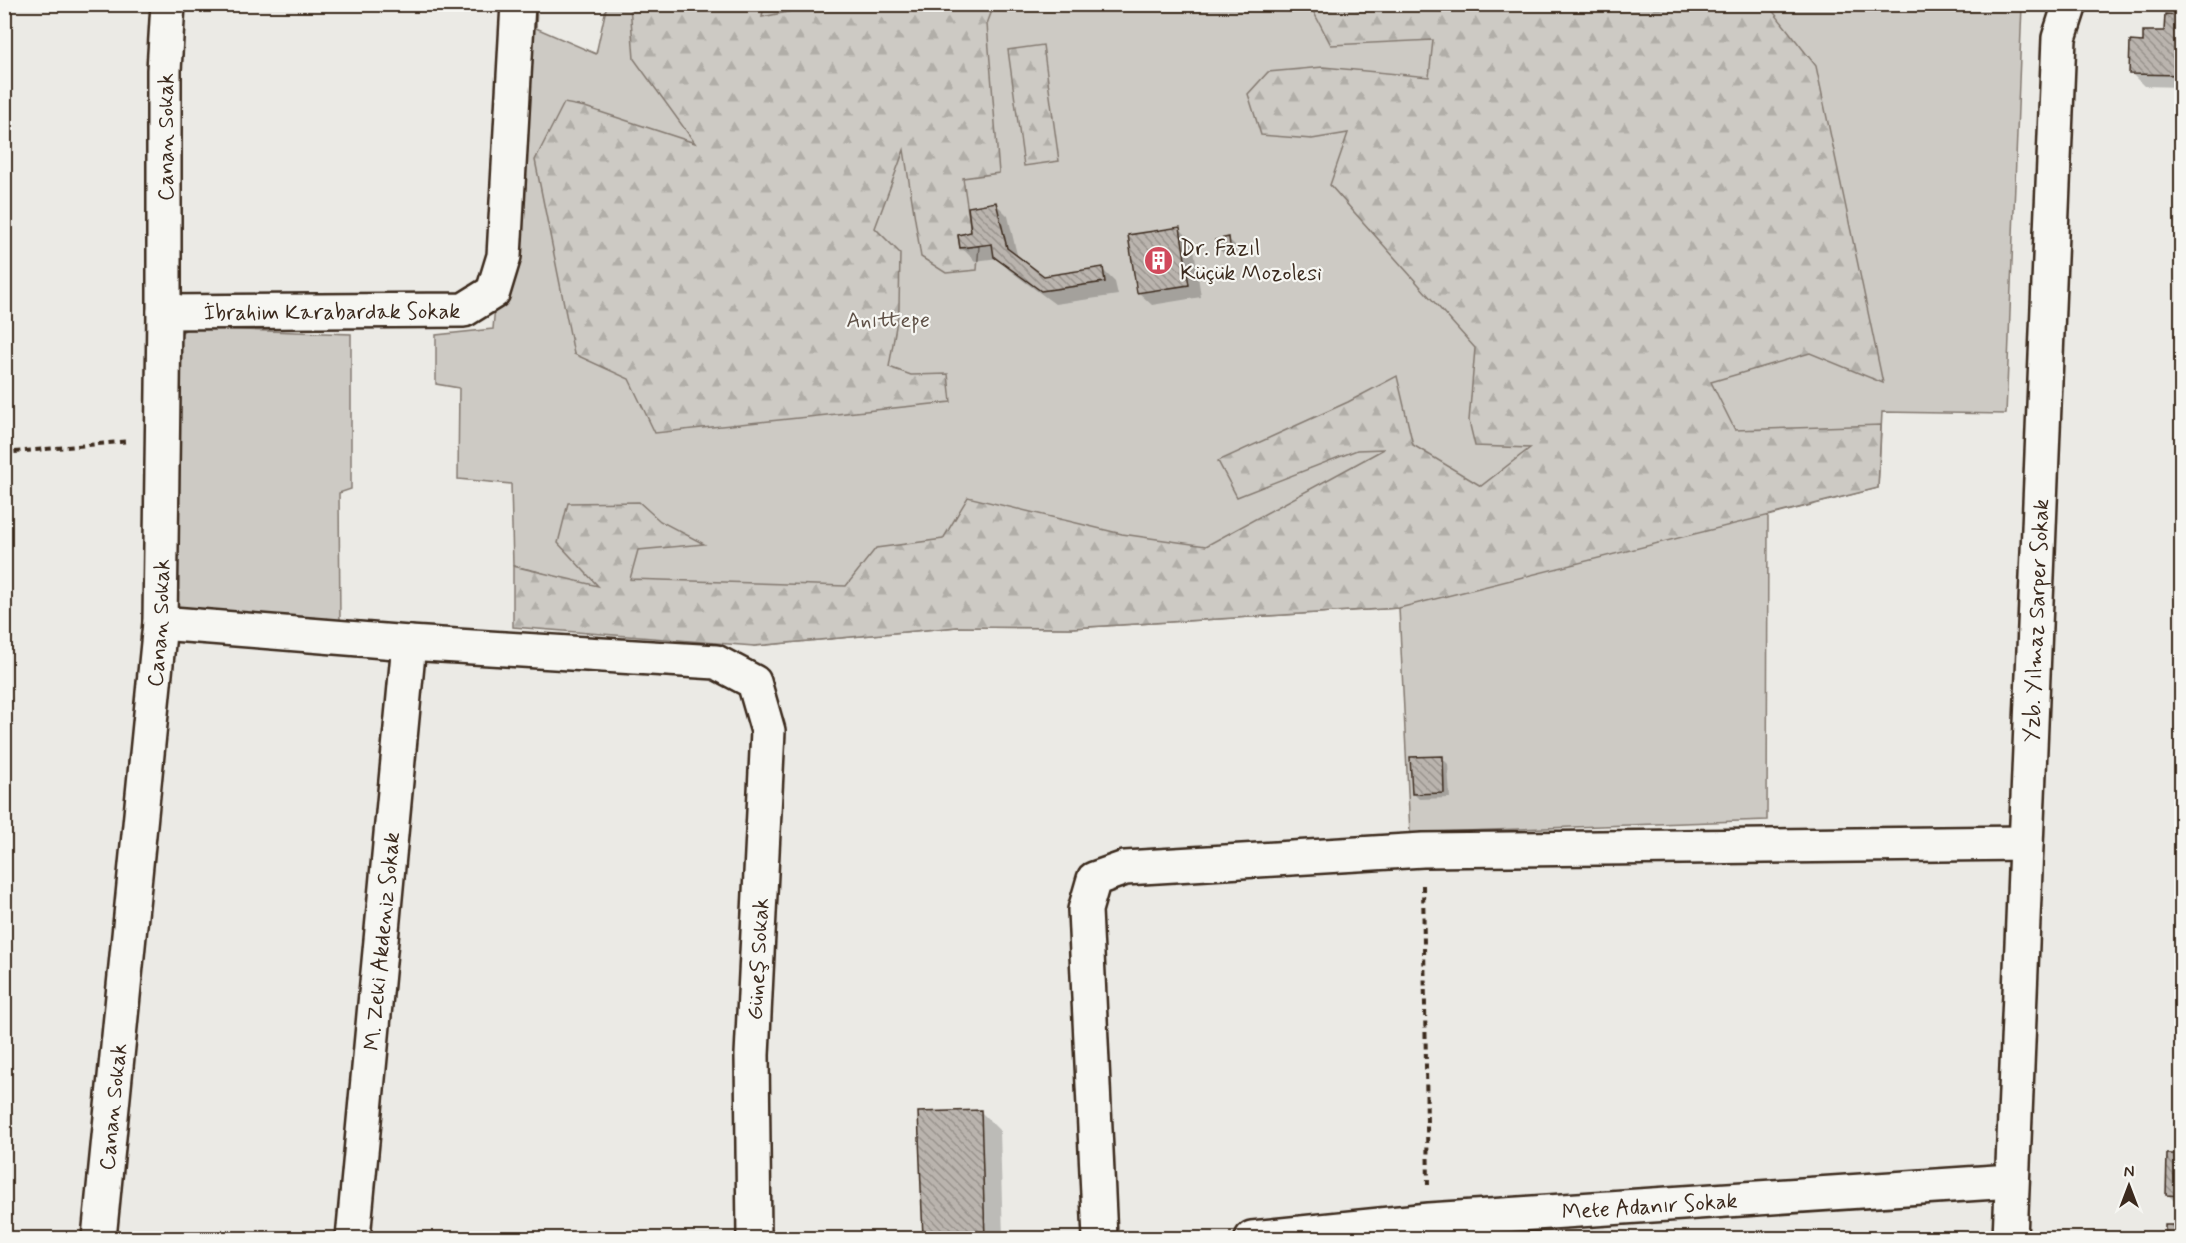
<svg xmlns="http://www.w3.org/2000/svg" width="2186" height="1243" viewBox="0 0 2186 1243" font-family="Mynerve,sans-serif">
  <style>
    .green { fill: #cdcac4; stroke: #847a71; stroke-width: 1.5 }
    .forest { fill: url(#forest-firs); stroke: #847a71; stroke-width: 1.5 }
    .shadow { fill: #0003 }
    .building { fill: url(#building-back-hatch); stroke: #3b2a1e; stroke-width: 1.5 }
    .lines { fill: none; stroke-linecap: round; stroke-linejoin: round }
    .minor-casing { stroke: #3b2a1e; stroke-width: 38 }
    .path { stroke: #3b2a1e; stroke-width: 4; stroke-dasharray: 6 4.5; stroke-linecap: butt }
    .minor { stroke: #f6f6f2; stroke-width: 33 }
    .labels { text-anchor: middle; stroke-width: 4.5; stroke-linejoin: round; paint-order: stroke }
    .street-label { font-size: 22px; fill: #3b2a1e; stroke: #f6f6f2 }
    .poi-label { font-size: 22px; fill: #3b2a1e; stroke: #f6f6f2; text-anchor: start }
    .park-label { font-size: 22px; fill: #605248; stroke: #f6f6f2 }
  </style>
  <defs>
    <pattern id="forest-firs" width="22" height="20" patternUnits="userSpaceOnUse" patternTransform="scale(1.5)"><rect width="22" height="20" fill="#cdcac4"/><path d="M5 1l3.5 6h-7zM16 11l3.5 6h-7z" fill="#b1aea8"/></pattern>
    <pattern id="building-back-hatch" width="6" height="6" patternUnits="userSpaceOnUse" patternTransform="scale(1.5)"><rect width="6" height="6" fill="#bab4ae"/><path d="M-1 5l2 2M0 0l6 6M5-1l2 2" fill="none" stroke="#98938d"/></pattern>
  </defs>
  <rect width="100%" height="100%" fill="#ebeae5"/>
  <filter id="ink" filterUnits="userSpaceOnUse"><feTurbulence type="fractalNoise" baseFrequency=".0167" numOctaves="2"/><feDisplacementMap in="SourceGraphic" scale="12" xChannelSelector="R" yChannelSelector="G"/><feConvolveMatrix kernelMatrix="1 2 1 2 8 2 1 2 1" color-interpolation-filters="sRGB"/></filter>
  <g filter="url(#ink)">
    <g class="green">
      <polygon points="607,4 2022,5 2006,414 1882,412 1878,488 1768,516 1767,820 1410,833 1399,608 1071,628 957,627 754,646 536,571 513,566 511,484 458,479 459,388 436,384 436,335 493,329 521,5 537,5 536,28 596,54"/>
      <polygon points="188,328 351,334 351,489 339,493 340,623 179,613 166,602 170,341"/>
    </g>
    <g class="forest">
      <polygon points="630,5 764,5 762,17 817,6 818,5 994,5 987,24 999,173 963,178 971,232 958,235 960,248 979,246 977,270 946,273 921,257 904,150 875,228 900,253 899,309 889,367 911,375 948,374 951,402 655,433 629,379 574,354 535,160 564,103 585,107 695,143 634,59"/>
      <polygon points="1310,5 1768,5 1816,66 1883,383 1810,353 1711,382 1735,430 1881,425 1878,488 1399,608 1071,628 957,627 754,646 513,627 513,566 598,586 558,543 568,503 639,502 660,521 704,544 638,550 630,579 846,586 876,548 943,539 968,497 1122,534 1206,546 1384,449 1357,450 1237,497 1218,461 1348,402 1397,376 1413,445 1481,486 1530,448 1475,446 1469,421 1475,348 1330,185 1348,133 1312,139 1261,135 1248,94 1268,72 1323,67 1429,77 1433,40 1331,45"/>
      <polygon points="1043,45 1059,161 1024,166 1008,50"/>
    </g>
    <g class="shadow">
      <polygon points="2182,16 2182,87 2144,86 2131,73 2144,43 2166,33"/>
      <polygon points="995,203 1008,216 1018,259 1043,277 1102,269 1115,282 1118,295 1055,304 1009,270 998,258 975,261 962,248"/>
      <polygon points="1180,229 1193,242 1201,297 1152,305 1138,292"/>
      <polygon points="1228,239 1235,245 1236,252 1224,254 1218,248"/>
      <polygon points="1442,758 1448,764 1450,798 1419,799 1413,793"/>
      <polygon points="980,1111 1000,1131 1003,1238 924,1238 920,1113"/>
      <polygon points="2182,1156 2182,1208 2167,1194"/>
    </g>
    <g class="building">
      <polygon points="2165,14 2182,15 2182,75 2129,74 2130,41 2143,42 2143,31 2164,31"/>
      <polygon points="996,202 1007,248 1044,276 1103,267 1105,282 1041,291 994,257 992,244 960,248 958,235 971,232 968,207"/>
      <polygon points="1180,227 1189,285 1137,293 1128,235"/>
      <polygon points="1229,237 1230,246 1216,248 1215,240"/>
      <polygon points="1443,756 1444,793 1412,794 1410,757"/>
      <polygon points="981,1110 985,1238 923,1238 918,1112"/>
      <polygon points="2167,1154 2182,1154 2182,1196 2166,1195"/>
      <rect x="2165" y="1225" width="17" height="13"/>
    </g>
    <g class="lines">
      <defs>
        <g id="minor">
          <path id="s1" d="M164,312l300,-2 29,-18 11,-36 14,-252"/>
          <polyline points="160,623 409,643 716,662 754,682 768,731 752,1055 754,1238"/>
          <path id="s2" d="M99,1238l61,-615 4,-311v-242l4,-66"/>
          <path id="s3" d="M353,1238l56,-595"/>
          <polyline points="1100,1238 1085,910 1094,879 1125,868 1423,850 2026,843"/>
          <path id="s4" d="M1252,1238l177,-18 582,-39"/>
          <path id="s5" d="M2010,1238l49,-1200 11,-34"/>
        </g>
      </defs>
      <use href="#minor" class="minor-casing"/>
      <g class="path">
        <polyline points="4,453 129,441"/>
        <polyline points="1423,885 1428,1186"/>
      </g>
      <use href="#minor" class="minor"/>
    </g>
  </g>
  <defs>
    <symbol id="building-disc" viewBox="-11 -11 22 22"><circle r="9.5" fill="#d1495b" stroke="#f6f6f2"/><path d="M-4-6H4V6H1V3H-1V6H-4ZM-2.5-4.3h1.7v1.8h-1.7ZM.8-4.3h1.7v1.8H.8ZM-2.5-1h1.7V.8h-1.7ZM.8-1h1.7V.8H.8Z" fill="#fff"/></symbol>
  </defs>
  <g fill-rule="evenodd">
    <use href="#building-disc" x="1142" y="244" width="33" height="33"/>
  </g>
  <g class="labels">
    <g class="street-label">
      <text transform="translate(165 137) rotate(-90)" y="8">Canan Sokak</text>
      <text dy="8" stroke="none"><textPath href="#s1" startOffset="168">İbrahim Karabardak Sokak</textPath></text>
      <text dy="8" stroke="none"><textPath href="#s5" startOffset="618">Yzb. Yılmaz Sarper Sokak</textPath></text>
      <text dy="8" stroke="none"><textPath href="#s2" startOffset="618">Canan Sokak</textPath></text>
      <text dy="8" stroke="none"><textPath href="#s3" startOffset="298">M. Zeki Akdeniz Sokak</textPath></text>
      <text transform="translate(757 959) rotate(-87)" y="8">Güneş Sokak</text>
      <text dy="8" stroke="none"><textPath href="#s2" startOffset="132">Canan Sokak</textPath></text>
      <text dy="8" stroke="none"><textPath href="#s4" startOffset="399">Mete Adanır Sokak</textPath></text>
    </g>
    <g class="poi-label">
      <text x="1180" y="255">Dr. Fazıl<tspan x="1180" dy="25">Küçük Mozolesi</tspan></text>
    </g>
    <g class="park-label">
      <text x="888" y="327">Anıttepe</text>
    </g>
  </g>
  <rect width="2186" height="1243" fill="none" stroke="#f6f6f2" stroke-width="24"/>
  <rect x="12" y="12" width="2162" height="1219" fill="none" stroke="#3b2a1e" stroke-width="2" filter="url(#ink)"/>
  <g transform="translate(2129 1186)" stroke="#f6f6f2" stroke-width="4.5" paint-order="stroke">
  <path d="M0-4.5L10 22L0 15L-10 22Z" fill="#3b2a1e"/>
  <text y="-9" font-size="16" font-weight="bold" text-anchor="middle" fill="#3b2a1e">N</text>
  </g>
</svg>
